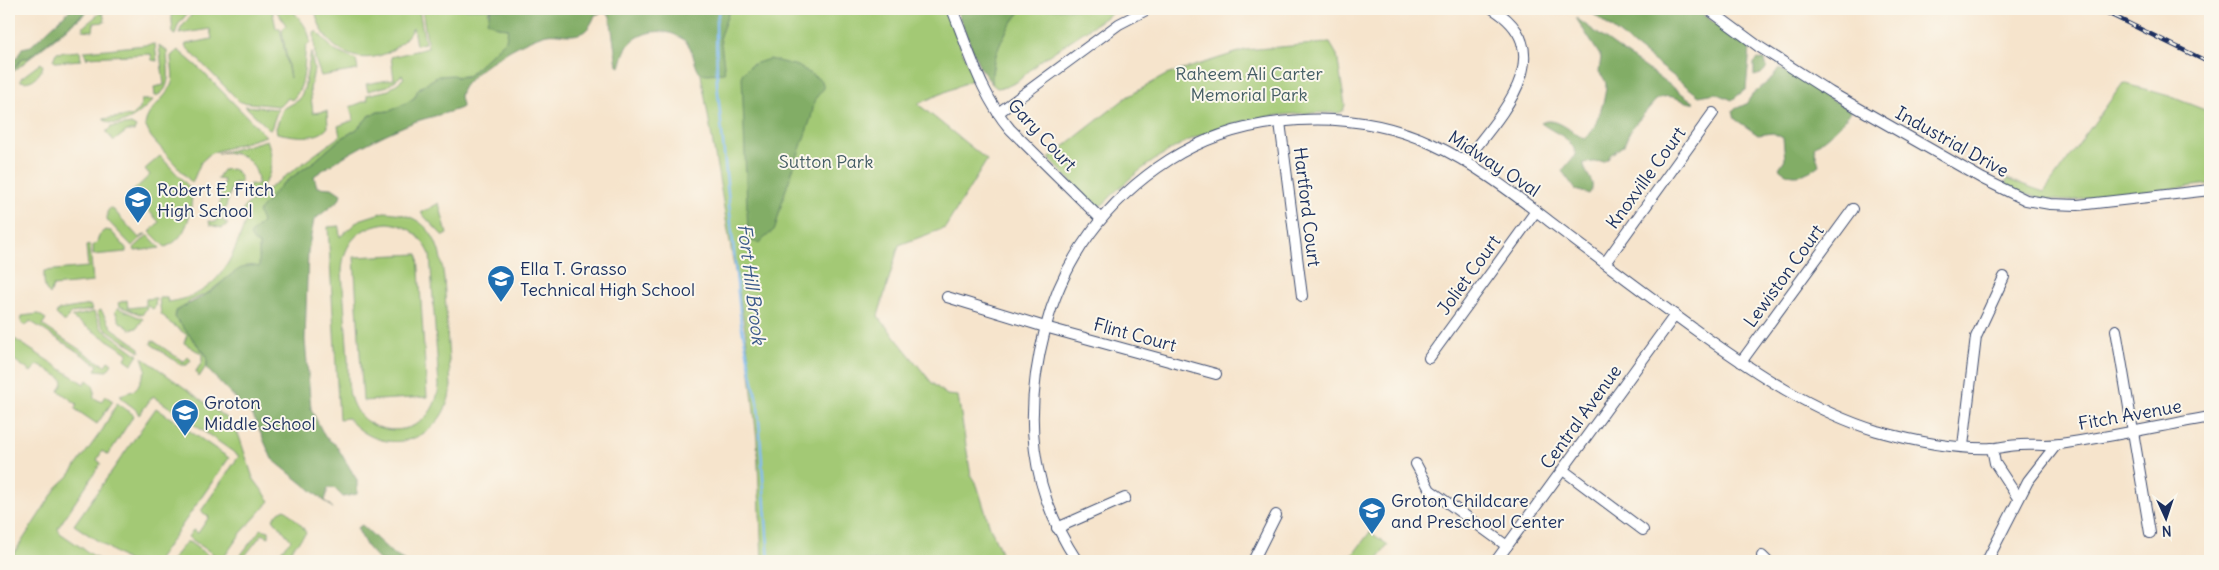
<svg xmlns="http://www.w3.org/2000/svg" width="2219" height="570" viewBox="0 0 2219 570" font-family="Delius,sans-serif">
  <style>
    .green { fill: #a3c974; stroke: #5f7c69; fill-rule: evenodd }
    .forest { fill: #82ad66; stroke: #4e6e62 }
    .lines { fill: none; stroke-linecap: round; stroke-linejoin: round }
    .stream { stroke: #81bbf2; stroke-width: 2.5 }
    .minor-casing { stroke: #3c4a6e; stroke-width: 12 }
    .minor { stroke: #fff; stroke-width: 10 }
    .rail-casing { stroke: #1b2f5e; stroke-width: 4.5 }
    .rail { stroke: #fbf7ec; stroke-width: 2.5; stroke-dasharray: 8; stroke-linecap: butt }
    .labels { text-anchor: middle; stroke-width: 4; stroke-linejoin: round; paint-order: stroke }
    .park-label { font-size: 18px; fill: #445d65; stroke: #fbf7ec }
    .street-label { font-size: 18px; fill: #1b2f5e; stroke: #fbf7ec }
    .poi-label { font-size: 18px; fill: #1b2f5e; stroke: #fbf7ec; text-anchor: start }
    .water-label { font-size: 19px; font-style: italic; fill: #3a598a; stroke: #fbf7ec }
  </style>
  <rect width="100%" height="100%" fill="#fbf7ec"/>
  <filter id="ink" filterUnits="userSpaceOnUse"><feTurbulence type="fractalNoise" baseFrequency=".02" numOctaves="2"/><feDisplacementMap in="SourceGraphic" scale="10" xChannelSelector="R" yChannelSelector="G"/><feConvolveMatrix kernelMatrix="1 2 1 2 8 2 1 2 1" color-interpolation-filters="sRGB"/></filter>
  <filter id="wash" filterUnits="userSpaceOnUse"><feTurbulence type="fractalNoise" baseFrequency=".0096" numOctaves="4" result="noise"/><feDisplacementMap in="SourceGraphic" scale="20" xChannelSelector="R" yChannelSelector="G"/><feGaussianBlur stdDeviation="1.12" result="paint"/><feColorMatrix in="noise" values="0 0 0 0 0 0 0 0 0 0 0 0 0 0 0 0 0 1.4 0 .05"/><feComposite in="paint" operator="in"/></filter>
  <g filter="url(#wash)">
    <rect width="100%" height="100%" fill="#f6e4cc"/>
    <g class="green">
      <polygon points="89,9 91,9 9,75 24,57 28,58"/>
      <polygon points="171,9 191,9 178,25 175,35 173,34"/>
      <path d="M196,9h76l4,19h4l10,50 -8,-47 4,-6 -11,-16h16c9,10 19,20 19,34l-4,3c-3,20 1,39 -14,54l-4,-2 -5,6 -5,2 -38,-4 -55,-56 1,-2 26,-5 -2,-10 -31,5 2,-6z"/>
      <path d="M315,9h104l6,34 -9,2 -3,-17c-29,48 -89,35 -98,-19z"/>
      <path d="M422,9h69l-3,3 10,15 10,1 -1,12 -39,36 -30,1 -19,11 -4,9 -7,5 -18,9 -12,1 -9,4 -12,13 -18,11 -24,21 -34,24 -20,32 1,5 -9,19 6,3 1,24 -14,-2 -15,9 -23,18 -18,8 -15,16 32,40v8l-8,12 -3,-6 6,-9v-8l-18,-11 3,-8 -21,-15 1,-1 -6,-5 -2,-16h8l1,4c51,-7 64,-41 79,-85l-6,-2 4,-9 95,-70 -2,-10 16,-6 -4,-13 18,-7 -1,-5 22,-5 15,-12 -2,-3 -14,11 -20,5 -2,-7 28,-5 -3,-22 37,-9z"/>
      <polygon points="694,9 945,9 974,79 918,104 987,160 945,228 899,245 878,316 932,383 947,395 958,396 971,476 977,485 990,527 1001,552 989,561 762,561 757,440 746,335 690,11"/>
      <path d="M1023,9h95l-78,52 -23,21 -11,5 -9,1 -5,-4c-2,-25 14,-58 31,-75z"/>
      <polygon points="103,13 105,22 94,23 93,31 83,30 84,26 99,14"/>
      <polygon points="314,32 317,32 335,51 356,60 358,70 321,76 315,59"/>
      <path d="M1326,43h4l7,12 8,50 -2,6 -4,2c-69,-2 -133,10 -190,51 -12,8 -22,17 -33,27 -5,5 -10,12 -16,15l-8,-2 -43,-46 78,-61 39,-22 79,-25z"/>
      <polygon points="155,44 157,61 152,60 151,54 87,57 87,59 84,51 86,51"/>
      <path d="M159,45l8,6c0,15 7,40 -12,45l-1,-9 10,-2z"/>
      <path d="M178,50l21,18 67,68 -55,17 -10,9 -9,21 -41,-46 -6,-12c2,-17 22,-26 27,-42 2,-9 -1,-19 -1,-27z"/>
      <polygon points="80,51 81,60 55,62 53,60 56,53"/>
      <path d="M311,52l3,18 -4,19 3,24 14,-2 1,16c-10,14 -36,9 -51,6l-1,-5 7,-19 16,-9 5,-11z"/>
      <path d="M41,63l2,3c-3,10 -12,18 -22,15v-3z"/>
      <path d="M2123,83l46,13 41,16v72l-143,17c-23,-1 -41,-5 -62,-15l2,-7 37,13z"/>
      <path d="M141,100h12c-11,12 -34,33 -50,19l29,-3 8,-7z"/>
      <polygon points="245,106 278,109 271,129 268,128"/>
      <polygon points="131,124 136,127 134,131 127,131 114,141 106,132 111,127"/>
      <path d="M267,140c9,22 4,47 -19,56l-1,-1 3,-11 8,1c1,-23 -19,-37 -41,-31z"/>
      <path d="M160,156l32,34c0,21 -4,49 -27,57l-15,-15 9,-10 -27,-30 18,-17 -5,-6z"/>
      <polygon points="233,169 239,174 241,181 240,183 233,183 222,220 228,224 222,228 210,225 209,221 216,222 224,180 217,179 223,170"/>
      <polygon points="439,203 447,234 443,236 421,213"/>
      <polygon points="111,207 139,238 147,233 132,246 107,220 107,212"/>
      <path d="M384,212c60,2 59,51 62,97 1,26 3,51 5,77 -5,56 -68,75 -103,32l-9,1 -11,-192 11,-1 1,11 19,-17zM388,223c21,2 33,13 42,31l9,132c-2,17 -10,33 -26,40 -23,10 -52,0 -61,-24 -5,-13 -4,-29 -4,-42 -2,-30 -4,-59 -6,-89 1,-28 18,-46 46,-48z"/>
      <polygon points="105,230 111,231 126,248 126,252 93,255 93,245 96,244 100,234"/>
      <polygon points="148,235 160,248 135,251 134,248"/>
      <path d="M90,245l3,37 -40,4 -3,9c-7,-6 -6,-16 -6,-24l44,-4 -2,-21z"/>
      <polygon points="418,254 427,397 363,401 354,257"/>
      <polygon points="156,298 155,307 153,309 148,306 142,315 119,306 118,303 127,300 128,308 146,306 146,299"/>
      <polygon points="90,305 92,310 71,313 65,322 56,314 59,310"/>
      <polygon points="118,308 143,319 137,328 130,329 120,322 115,311"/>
      <polygon points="101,310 112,328 140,348 140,352 103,327 97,312"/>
      <polygon points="94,312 101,328 138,355 132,364 125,359 128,353 71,317"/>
      <polygon points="38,314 46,319 42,325 105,366 108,361 112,364 107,371 95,370 98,365 30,321 26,326 21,322 22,316"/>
      <path d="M9,327l5,3 -4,6 74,48 3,-4c7,5 9,9 6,17l8,5 4,-6 8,5 -16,23 -22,-15 2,-5 -18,-13 4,-8 -1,-4 -22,-14 -4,1 -5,6 -18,-13h-4z"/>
      <polygon points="152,340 184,362 188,357 191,360 187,365 181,365 151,344"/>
      <path d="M142,357l87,63 10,16 14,42 17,23 -29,32 -19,27 -34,-23 5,-7 5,3 11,-16 -8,-6 38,-55 -86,-60 -14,19c-3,-9 -15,-11 -19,-20l13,-4 5,-5 8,-17z"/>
      <polygon points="117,403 134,415 108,455 102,451 97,460 101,463 58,528 60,533 101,561 9,561 57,487 68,477 103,429"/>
      <polygon points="156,408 229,458 157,561 128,561 74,525"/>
      <polygon points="285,509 302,526 306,533 281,561 271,561 291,540 273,519 279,512"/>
      <polygon points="261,529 269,531 269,537 262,534 241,561 236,561"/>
      <polygon points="1370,532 1388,545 1376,561 1348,561"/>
      <polygon points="186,542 189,542 216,561 171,561"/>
    </g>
    <g class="forest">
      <polygon points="71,9 89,9 28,58 23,58 9,73 9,62 17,58 22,48 31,46"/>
      <path d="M491,9h239l-10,27 5,37 -20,1 -6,-2c-6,-10 -5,-23 -14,-31 -17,-15 -47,-12 -59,8 -3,6 -4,12 -6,18l-3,-2 -7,-49 -6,-4 -9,3c-2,6 -7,16 -14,18 -10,5 -24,-1 -34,1 -20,4 -85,40 -87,62 0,3 2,7 2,11 -5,4 -37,11 -48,15 -35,14 -69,32 -100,54l3,11 15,1 9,6 -2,6 -25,20 -6,31 -3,89 6,69 14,28 11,8 21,35v14l-14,3 -9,-9h-6l-3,13 8,7 -61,-49 -19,-43 -46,-47v-13l-29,-35 -3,-4 1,-6c11,-7 23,-11 34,-19 14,-9 30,-32 49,-25v-23l-6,-3 -3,-6 12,-13 -4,-10 23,-27 34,-24 24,-21 18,-11 12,-13 9,-4 12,-1 18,-9 7,-5 3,-8 20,-13 15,-1 4,2 11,-1 38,-36 2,-12 -10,-1 -11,-6z"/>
      <path d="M956,9h67c-17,17 -33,49 -31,75l-12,-16z"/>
      <polygon points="1587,9 1695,9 1750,48 1746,89 1732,100 1716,93 1699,96"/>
      <path d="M1576,18l119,85c-10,2 -25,-14 -40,-2l-24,28 -7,16 -14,10 -1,3 -5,3 -20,2c-1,11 15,19 5,31l-13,-4 -14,-19 14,-17c-5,-18 -23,-21 -35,-31 16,-8 30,10 44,16 10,-6 21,-41 21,-54 0,-5 -4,-9 -7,-13l2,-15z"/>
      <polygon points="769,59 798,66 822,81 824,88 815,99 811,118 784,195 775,229 759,243 749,240 748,235 742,74 751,65"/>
      <polygon points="1758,59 1765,60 1767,68 1761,74 1754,76 1754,63"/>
      <path d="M1779,68l71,42c-4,13 -25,28 -36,37l5,18c-13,10 -27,15 -40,3l6,-9 -2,-21 -10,-5 -15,2 -23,-16 -2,-9 13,-6 6,-9 19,-16z"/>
      <polygon points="362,525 393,554 405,561 380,561 367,547 357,528"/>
    </g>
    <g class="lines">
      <polyline class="stream" points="720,9 716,22 717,83 741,323 758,406 769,561"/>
    </g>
  </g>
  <g filter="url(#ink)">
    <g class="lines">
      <defs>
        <g id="minor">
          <path d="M952,9c17,41 29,86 58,120l90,89"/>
          <polyline points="1708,9 1758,46 1830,92 1983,179 2026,200 2050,204 2078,205 2210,190"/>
          <polyline points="998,113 1119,24 1148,9"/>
          <polyline points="1280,122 1302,296"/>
          <path d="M1465,161c33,-43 98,-108 28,-152"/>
          <polyline points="1605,263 1713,113"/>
          <polyline points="947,297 1045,327 1216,374"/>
          <polyline points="2116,330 2150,533"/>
          <polyline points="1429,358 1536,211"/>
          <polyline points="1741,362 1853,209"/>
          <polyline points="1963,446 1976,337 2004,277"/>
          <polyline points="1992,448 1995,463 2018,498"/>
          <polyline points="1416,464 1430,490 1507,546"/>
          <polyline points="1563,470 1643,530"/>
          <polyline points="1057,528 1125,498"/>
          <polyline points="1762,556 1767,561"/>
          <path d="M1077,561c-48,-73 -54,-147 -32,-231 18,-72 62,-130 124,-170 75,-48 183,-53 263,-16 44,20 83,51 121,80 49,37 98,74 148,110 55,39 111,77 176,97 36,10 80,19 119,17 8,-1 16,-3 24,-3 13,-1 26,1 40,-1 50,-7 100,-18 150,-27"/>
          <polyline points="1253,561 1276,515"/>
          <polyline points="1496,561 1675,315"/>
          <polyline points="1987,561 2028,481 2056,445"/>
        </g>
      </defs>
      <use href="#minor" class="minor-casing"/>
      <use href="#minor" class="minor"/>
      <defs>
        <polyline id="rail" points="2099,9 2210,63"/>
      </defs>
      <use href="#rail" class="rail-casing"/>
      <use href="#rail" class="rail"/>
    </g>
  </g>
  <defs>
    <symbol id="school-pin" viewBox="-11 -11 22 30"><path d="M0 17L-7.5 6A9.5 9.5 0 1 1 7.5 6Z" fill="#1f6fb2" stroke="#fbf7ec"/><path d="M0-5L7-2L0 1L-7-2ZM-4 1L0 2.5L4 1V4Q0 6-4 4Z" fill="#fff"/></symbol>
  </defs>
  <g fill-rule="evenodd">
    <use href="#school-pin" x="122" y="184" width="32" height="43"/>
    <use href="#school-pin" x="485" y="263" width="32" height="43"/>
    <use href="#school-pin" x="169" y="397" width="32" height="43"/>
    <use href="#school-pin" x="1356" y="495" width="32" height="43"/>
  </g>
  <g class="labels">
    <g class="park-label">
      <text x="1249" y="80">Raheem Ali Carter<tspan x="1249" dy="21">Memorial Park</tspan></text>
      <text x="826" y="168">Sutton Park</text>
    </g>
    <g class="street-label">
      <text transform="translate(1042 135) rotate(47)" y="6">Gary Court</text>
      <text transform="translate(1952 142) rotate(29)" y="6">Industrial Drive</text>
      <text transform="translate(1494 164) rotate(33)" y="6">Midway Oval</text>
      <text transform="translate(1646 178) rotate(-54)" y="6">Knoxville Court</text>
      <text transform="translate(1307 207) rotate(83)" y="6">Hartford Court</text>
      <text transform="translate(1469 275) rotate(-54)" y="6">Joliet Court</text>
      <text transform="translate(1784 276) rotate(-54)" y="6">Lewiston Court</text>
      <text transform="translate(1135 335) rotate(15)" y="6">Flint Court</text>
      <text transform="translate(2130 415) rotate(-10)" y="6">Fitch Avenue</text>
      <text transform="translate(1581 417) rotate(-54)" y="6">Central Avenue</text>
    </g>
    <g class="poi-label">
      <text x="157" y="196">Robert E. Fitch<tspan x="157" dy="21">High School</tspan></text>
      <text x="520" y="275">Ella T. Grasso<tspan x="520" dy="21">Technical High School</tspan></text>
      <text x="204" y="409">Groton<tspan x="204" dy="21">Middle School</tspan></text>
      <text x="1391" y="507">Groton Childcare<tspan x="1391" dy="21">and Preschool Center</tspan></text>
    </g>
    <g class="water-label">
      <text transform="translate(752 284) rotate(83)" y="7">Fort Hill Brook</text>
    </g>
  </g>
  <rect width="2219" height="570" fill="none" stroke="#fbf7ec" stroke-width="30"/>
  <g transform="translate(2166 518) rotate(177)" stroke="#fbf7ec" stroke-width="4" paint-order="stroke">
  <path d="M0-4L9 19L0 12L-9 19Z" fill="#1b2f5e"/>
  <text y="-8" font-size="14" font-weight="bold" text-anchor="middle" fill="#1b2f5e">N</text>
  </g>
</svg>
